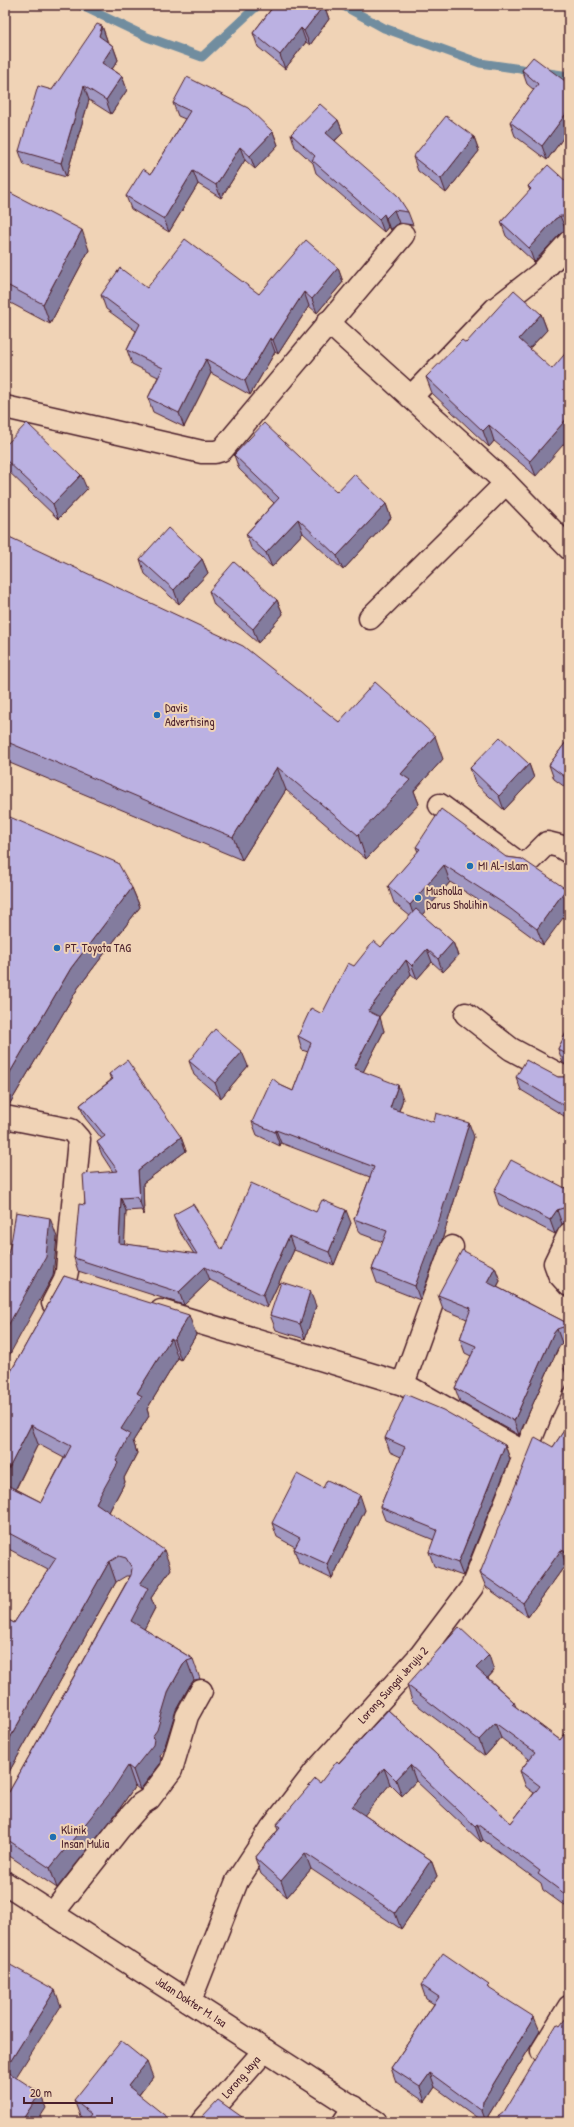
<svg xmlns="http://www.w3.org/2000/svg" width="574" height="2127" viewBox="0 0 574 2127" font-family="'Patrick Hand',sans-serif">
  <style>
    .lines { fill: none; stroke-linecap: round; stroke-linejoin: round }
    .stream { stroke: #718d9f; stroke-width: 9 }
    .minor-casing { stroke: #4a1f2b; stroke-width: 25 }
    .tertiary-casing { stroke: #4a1f2b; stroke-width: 25 }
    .minor { stroke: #f0d3b6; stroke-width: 22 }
    .tertiary { stroke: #f0d3b6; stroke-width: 22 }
    .wall { fill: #a198c2; stroke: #4a1f2b; fill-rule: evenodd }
    .shaded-wall { fill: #837c9e; stroke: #4a1f2b }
    .building { fill: #bbb1e2; stroke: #4a1f2b }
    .poi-dot { fill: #1f6fb2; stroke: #f0d3b6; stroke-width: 1.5 }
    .labels { text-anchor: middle; stroke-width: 4; stroke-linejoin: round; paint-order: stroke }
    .poi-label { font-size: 12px; fill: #4a1f2b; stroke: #f0d3b6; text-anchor: start }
    .street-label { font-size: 12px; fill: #4a1f2b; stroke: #f0d3b6 }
  </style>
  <rect width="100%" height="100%" fill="#f0d3b6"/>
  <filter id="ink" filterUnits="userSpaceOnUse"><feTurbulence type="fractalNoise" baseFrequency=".025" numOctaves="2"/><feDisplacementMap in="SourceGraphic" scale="8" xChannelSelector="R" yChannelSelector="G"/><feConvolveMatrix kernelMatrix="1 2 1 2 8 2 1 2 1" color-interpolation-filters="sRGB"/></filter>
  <g filter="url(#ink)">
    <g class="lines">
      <g class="stream">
        <polyline points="80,5 147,37 202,57 258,5"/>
        <polyline points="342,5 384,28 480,63 569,76"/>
      </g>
      <defs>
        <g id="minor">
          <polyline points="328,322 506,483 569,548"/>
          <polyline points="411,397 495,309 541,273 569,242"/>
          <polyline points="5,407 202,452 215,452 222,450 403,235"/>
          <polyline points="370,618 506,483"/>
          <polyline points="440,805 520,864 526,864 547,843 559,846 569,852"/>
          <polyline points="466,1014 511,1049 569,1080"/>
          <polyline points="5,1117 71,1130 79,1139 67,1271 65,1280 53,1303"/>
          <polyline points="569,1234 555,1263 559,1274 569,1285"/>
          <polyline points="161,1311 403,1384 525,1453"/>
          <polyline points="403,1384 452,1247"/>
          <polyline points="53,1913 119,1829 141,1804 149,1799 171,1770 187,1716 201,1691"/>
          <polyline points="190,2001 237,1881 271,1829 315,1772 420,1656 472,1587 544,1406 569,1353"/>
          <polyline points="542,2051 569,2007"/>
          <polyline points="202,2122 265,2050"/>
          <polyline points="344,2122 354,2107"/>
        </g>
        <polyline id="tertiary" points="5,1883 376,2122"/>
      </defs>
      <use href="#minor" class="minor-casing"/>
      <use href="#tertiary" class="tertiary-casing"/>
      <use href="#minor" class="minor"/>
      <use href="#tertiary" class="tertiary"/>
    </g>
    <g class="wall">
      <polygon points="270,5 324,5 329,19 310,45 306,42 285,69 258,47 253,33 271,9"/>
      <polygon points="102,26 107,40 107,41 113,46 118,60 112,69 122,76 127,90 111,114 89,100 66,177 24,165 19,151 52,90"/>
      <polygon points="522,70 569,84 569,130 547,160 515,136 510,122 534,90 527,84"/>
      <polygon points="173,103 273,132 278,145 255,169 245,160 221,198 198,184 169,232 131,209 126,196 151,174 185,119 178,116"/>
      <polygon points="338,120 343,133 335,141 408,212 413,225 399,223 390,230 388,227 384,232 316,173 313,163 295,147 291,134"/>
      <polygon points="474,137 479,151 446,193 418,171 413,157"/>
      <polygon points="5,178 9,188 7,191 89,250 50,324 5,300"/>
      <polygon points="569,184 569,230 566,230 560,234 534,262 506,236 501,222 530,191 528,186"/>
      <polygon points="338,268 343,282 317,313 309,306 278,354 275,352 250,395 211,373 184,427 153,412 148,398 158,377 132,364 127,350 136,331 106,309 101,295 147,288 259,294"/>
      <polygon points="541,314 547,330 530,348 536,476 494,441 489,447 432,393 426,377 466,343"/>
      <polygon points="5,446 87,489 58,519 5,468"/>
      <polygon points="234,455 337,492 386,504 391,518 343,570 303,533 272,567 251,548 246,534 274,503 239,469"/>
      <polygon points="5,535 339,722 443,759 414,791 419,804 366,859 286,790 242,860 5,761"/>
      <polygon points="140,559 202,559 208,573 179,604 145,574"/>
      <polygon points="209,591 277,600 283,614 258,643 214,605"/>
      <polygon points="569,738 569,790 554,779 549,765"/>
      <polygon points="529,764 534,778 504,810 475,783 470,768"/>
      <polygon points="5,815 132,888 140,907 78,988 9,1105 5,1105"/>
      <polygon points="416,847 522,859 543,945 509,920 450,882 422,915 453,942 458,956 443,972 432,962 417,979 411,974 379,1017 384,1031 363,1072 403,1099 399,1111 474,1137 442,1240 420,1300 377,1283 372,1269 383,1242 359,1233 354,1219 370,1177 281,1143 280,1146 257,1135 252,1122 282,1086 293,1091 308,1052 302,1050 298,1036 322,1014 354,966 381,947 410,916 394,903 388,886 418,852"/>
      <polygon points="569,1027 569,1067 563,1063 558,1049"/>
      <polygon points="189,1061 248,1066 221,1098 194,1075"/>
      <polygon points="109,1074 181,1137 186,1151 143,1183 144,1215 141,1210 126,1211 124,1244 194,1254 178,1229 173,1215 222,1250 316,1212 351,1223 334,1265 294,1250 267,1308 210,1280 184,1305 78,1271 74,1258 85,1205 113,1172 102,1155 97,1142 102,1139 85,1118 80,1105 111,1080"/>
      <polygon points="516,1077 569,1077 569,1119 521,1090"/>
      <polygon points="567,1189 569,1194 569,1222 568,1222 562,1224 555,1234 499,1205 494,1191"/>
      <polygon points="495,1267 500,1281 497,1287 569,1324 569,1341 562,1343 558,1348 519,1435 460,1402 455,1388 471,1356 465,1353 460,1339 467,1319 443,1309 438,1295"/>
      <path d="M64,1276l132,59 -15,25 -3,-2 -31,51 2,7 -16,25 4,12 -13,25 1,4 -16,30 62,57 -20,29 4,10 -11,21 49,30 7,20 -6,1 -4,5 -14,25 -12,39 -4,6 1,3 -1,6 -20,26 -5,-4 -17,25 -61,77 -52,-35v-58l4,-3 121,-216h-4l-10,6 -111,197v-161l9,5 34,-53 -43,-23v-167l4,-5zM38,1444l26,14 -23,44 -25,-13z"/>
      <polygon points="316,1306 305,1339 276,1330 270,1315"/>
      <polygon points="569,1356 569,1383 564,1369"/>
      <polygon points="569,1423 569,1565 566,1564 528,1617 486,1587 480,1573 553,1447"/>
      <polygon points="385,1438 505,1445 510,1459 463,1576 434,1566 429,1552 434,1540 385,1520 380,1507 401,1457 390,1452"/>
      <polygon points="323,1488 365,1510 332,1579 299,1563 294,1549 295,1547 277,1537 272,1523"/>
      <polygon points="494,1671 488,1678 514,1702 516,1707 560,1740 569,1729 569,1909 543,1890 541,1883 483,1840 481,1842 416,1781 402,1796 390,1784 364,1815 431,1860 437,1876 401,1929 311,1869 287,1897 261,1874 255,1858 278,1830 276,1825 320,1783 388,1710 511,1823 534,1793 526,1787 520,1771 529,1759 501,1738 485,1756 412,1701 407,1685"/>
      <polygon points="421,1985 490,1990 540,2031 488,2116 488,2122 483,2122 435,2087 425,2102 396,2082 391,2068 434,2004 426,1999"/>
      <polygon points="153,2077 139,2095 86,2121 80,2116 74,2100"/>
    </g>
    <g class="shaded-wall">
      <polygon points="324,5 329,19 310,45 304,31"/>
      <polygon points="102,26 107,40 104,51 99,36"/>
      <polygon points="301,28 306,42 285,69 280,55"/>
      <polygon points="113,46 118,60 107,77 102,63"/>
      <polygon points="122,76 127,90 111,114 106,100"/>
      <polygon points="84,86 89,100 66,177 61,163"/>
      <polygon points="568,111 569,115 569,130 547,160 542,146"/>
      <polygon points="338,120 343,133 330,145 326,133"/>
      <polygon points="273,132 278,145 255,169 250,156"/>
      <polygon points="474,137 479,151 446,193 441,179"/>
      <polygon points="240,147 245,160 221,198 216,185"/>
      <polygon points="193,171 198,184 169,232 164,219"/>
      <polygon points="5,178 9,188 5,195"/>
      <polygon points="394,210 399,223 390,230 386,218"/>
      <polygon points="384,214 388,227 384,232 379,219"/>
      <polygon points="569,214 569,221 567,216"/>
      <polygon points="560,216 566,230 560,234 534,262 529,248 555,219"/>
      <polygon points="82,230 89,250 50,324 43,304"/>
      <polygon points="338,268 343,282 317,313 312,299"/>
      <polygon points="304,292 309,306 278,354 273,340"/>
      <polygon points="541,314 547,330 524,354 519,339"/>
      <polygon points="270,338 275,352 250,395 245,381"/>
      <polygon points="206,359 211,373 184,427 179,413"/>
      <polygon points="569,416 569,438 536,476 530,461"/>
      <polygon points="489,425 494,441 489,447 483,431"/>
      <polygon points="81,475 87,489 58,519 53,504"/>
      <polygon points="386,504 391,518 343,570 337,556"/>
      <polygon points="298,519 303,533 272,567 266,553"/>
      <polygon points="202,559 208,573 179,604 174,590"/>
      <polygon points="277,600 283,614 258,643 253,629"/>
      <polygon points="435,736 443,759 414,791 419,804 366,859 358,835 401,774"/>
      <polygon points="529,764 534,778 504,810 499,796"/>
      <polygon points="277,767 286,790 242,860 233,837"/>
      <polygon points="444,865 450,882 416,922 410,905"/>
      <polygon points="132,888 140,907 78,988 9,1105 5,1094 5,1081 71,968"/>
      <polygon points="566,889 569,896 569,910 543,945 537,929"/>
      <polygon points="453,942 458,956 443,972 438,959"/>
      <polygon points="427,949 432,962 417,979 412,966"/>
      <polygon points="406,960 411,974 373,1025 368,1011"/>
      <polygon points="380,1017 384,1031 358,1082 354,1068"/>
      <polygon points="242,1052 248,1066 221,1098 215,1083"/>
      <polygon points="398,1085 403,1099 395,1122 390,1108"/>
      <polygon points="469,1123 474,1137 442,1240 420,1300 415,1286"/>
      <polygon points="276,1130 281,1143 280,1146 275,1132"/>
      <polygon points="181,1137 186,1151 143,1183 144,1215 140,1202 138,1170"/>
      <polygon points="567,1189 569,1194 569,1206 565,1194"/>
      <polygon points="121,1198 126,1211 124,1256 119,1243"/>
      <polygon points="346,1210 351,1223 334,1265 329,1252"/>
      <polygon points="557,1210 562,1224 555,1234 550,1220"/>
      <polygon points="50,1218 57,1237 53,1276 5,1363 5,1331"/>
      <polygon points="289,1236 294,1250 267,1308 263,1295"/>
      <polygon points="205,1267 210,1280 184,1305 179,1292"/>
      <polygon points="495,1267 500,1281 492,1296 487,1282"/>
      <polygon points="310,1291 316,1306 305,1339 300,1324"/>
      <polygon points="189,1315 196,1335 181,1360 174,1340"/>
      <polygon points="557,1329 562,1343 558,1348 519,1435 514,1421 553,1334"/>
      <polygon points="171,1338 178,1358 147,1409 149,1416 133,1441 137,1453 124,1478 125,1482 103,1523 96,1503 116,1461 121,1429 137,1393"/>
      <polygon points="31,1425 38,1444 9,1502 5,1490 5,1476"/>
      <polygon points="505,1445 510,1459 463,1576 458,1563"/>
      <polygon points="360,1495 365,1510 332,1579 327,1564"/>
      <polygon points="164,1550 171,1569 151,1598 155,1608 138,1641 131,1621 140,1584"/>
      <polygon points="561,1550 566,1564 528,1617 523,1603"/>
      <polygon points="109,1562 116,1582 5,1779 5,1747"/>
      <polygon points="489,1655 494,1671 482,1684 476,1668"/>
      <polygon points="187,1661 194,1680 190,1685 176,1710 164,1749 160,1755 161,1758 160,1764 140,1790 133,1770 152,1737 169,1690 183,1665"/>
      <polygon points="495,1723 501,1738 485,1756 479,1740"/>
      <polygon points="410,1765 416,1781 402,1796 396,1780"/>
      <polygon points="128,1766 135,1786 118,1811 57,1888 50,1868"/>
      <polygon points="384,1768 390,1784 358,1823 352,1807"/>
      <polygon points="477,1824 483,1840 481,1842 475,1826"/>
      <polygon points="305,1853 311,1869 287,1897 281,1881"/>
      <polygon points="431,1860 437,1876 401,1929 395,1913"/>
      <polygon points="55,1990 61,2006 11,2085 5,2070"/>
      <polygon points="534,2017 540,2031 488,2116 488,2122 486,2122 482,2111 483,2101"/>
      <polygon points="147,2062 153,2077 133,2102 128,2086"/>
      <polygon points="430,2073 435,2087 425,2102 420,2087"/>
      <polygon points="40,2093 46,2108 37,2122 21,2122"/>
    </g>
    <g class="building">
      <polygon points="271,5 324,5 304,31 301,28 280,55 253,33 273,7"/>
      <polygon points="97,24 102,26 99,36 113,46 102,63 122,76 106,100 84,86 61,163 19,151 38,86 52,90"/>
      <polygon points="533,57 569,84 569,112 568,111 542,146 510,122 538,84 522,70"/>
      <polygon points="187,77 248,108 273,132 250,156 240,147 216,185 193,171 164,219 126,196 143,169 151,174 190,111 173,103"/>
      <polygon points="320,104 338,120 326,133 397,195 408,212 394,210 386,218 384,214 379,219 312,160 315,156 291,134"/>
      <polygon points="446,116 474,137 441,179 413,157"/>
      <polygon points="548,165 569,184 569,214 567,216 560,216 555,219 529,248 501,222 531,189 528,186"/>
      <polygon points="5,190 82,230 43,304 5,284"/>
      <polygon points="185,239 259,294 306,240 338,268 312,299 304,292 273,340 270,338 245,381 206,359 179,413 148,398 163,368 127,350 140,324 101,295 120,268 147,288"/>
      <polygon points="514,290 541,314 519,339 552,369 569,349 569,416 530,461 489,425 483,431 426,377 462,340 466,343"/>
      <polygon points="27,423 81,475 53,504 5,459 5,446"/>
      <polygon points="264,423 337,492 354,474 386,504 337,556 298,519 266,553 246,534 279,498 234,455"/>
      <polygon points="168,528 202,559 174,590 140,559"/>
      <polygon points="5,535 243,646 339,722 375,682 435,736 401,774 410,780 358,835 277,767 233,837 5,741"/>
      <polygon points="234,562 277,600 253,629 209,591"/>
      <polygon points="500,737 529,764 499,796 470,768"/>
      <polygon points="569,738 569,780 549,765"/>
      <polygon points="441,809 506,857 522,859 566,889 537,929 503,903 444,865 410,905 388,886 420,849 416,847"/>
      <polygon points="5,815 118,863 132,888 71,968 5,1081"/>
      <polygon points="416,909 453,942 438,959 427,949 412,966 406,960 368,1011 380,1017 354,1068 398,1085 390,1108 434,1122 436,1113 469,1123 437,1227 415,1286 372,1269 387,1231 354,1219 374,1167 276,1130 275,1132 252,1122 272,1078 282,1086 293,1091 311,1043 298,1036 311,1008 322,1014 348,963 354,966 374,941 381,947"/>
      <polygon points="569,1027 569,1056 558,1049"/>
      <polygon points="215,1029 242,1052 215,1083 189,1061"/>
      <polygon points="127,1060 181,1137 138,1170 140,1202 136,1197 121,1198 119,1243 197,1254 173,1215 193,1204 222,1250 251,1183 316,1212 322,1200 346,1210 329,1252 289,1236 263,1295 205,1267 179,1292 74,1258 79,1204 85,1205 83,1174 118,1171 97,1142 105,1136 80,1105 113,1079 109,1074"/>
      <polygon points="526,1060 558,1077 569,1077 569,1108 516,1077"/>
      <polygon points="511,1160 567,1189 565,1194 569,1198 569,1209 563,1208 557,1210 550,1220 494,1191"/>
      <polygon points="16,1212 50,1218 46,1257 5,1331 5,1267 12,1237"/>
      <polygon points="462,1250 495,1267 487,1282 569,1324 569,1329 563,1327 557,1329 553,1334 514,1421 455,1388 476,1346 460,1339 471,1308 438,1295"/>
      <polygon points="569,1252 569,1257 567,1255"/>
      <polygon points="64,1276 189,1315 174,1340 171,1338 137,1393 142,1396 121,1429 130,1434 116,1461 118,1463 96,1503 164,1550 140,1584 148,1588 131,1621 193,1659 187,1661 183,1665 169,1690 157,1730 152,1737 154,1739 153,1745 133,1770 128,1766 111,1792 50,1868 5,1838 5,1795 9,1792 131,1575 132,1568 126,1558 119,1556 109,1562 5,1747 5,1658 6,1657 5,1656 5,1618 14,1623 56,1558 5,1531 5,1484 41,1502 71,1446 31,1425 5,1476 5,1380 9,1375"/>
      <polygon points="281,1282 310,1291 300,1324 270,1315"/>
      <polygon points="569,1356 569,1371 564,1369"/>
      <polygon points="405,1394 443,1410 505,1445 458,1563 429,1552 437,1530 380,1507 405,1447 385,1438"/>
      <polygon points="569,1423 569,1553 561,1550 523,1603 480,1573 535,1437 553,1447"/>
      <polygon points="297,1474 323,1488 327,1480 360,1495 327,1564 294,1549 300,1538 272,1523"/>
      <polygon points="459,1627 489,1655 476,1668 514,1702 512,1704 560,1740 569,1729 569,1897 538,1874 540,1871 477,1824 475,1826 410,1765 396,1780 384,1768 352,1807 431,1860 395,1913 305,1853 281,1881 255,1858 280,1828 276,1825 315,1779 320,1783 337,1761 339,1763 388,1710 511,1823 540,1786 520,1771 535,1752 495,1723 479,1740 407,1685"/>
      <polygon points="443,1953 489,1985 487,1987 534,2017 483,2101 482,2111 430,2073 420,2087 391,2068 439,1997 421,1985"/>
      <polygon points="5,1962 55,1990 5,2070 40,2093 21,2122 5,2122"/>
      <polygon points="569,2014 569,2122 493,2122 495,2119 504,2112 557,2024 560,2026"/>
      <polygon points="121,2041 147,2062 128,2086 173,2122 85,2122 91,2114 74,2100"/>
      <polygon points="218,2100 249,2122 189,2122 192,2118 201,2118"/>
    </g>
  </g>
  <g class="poi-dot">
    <circle cx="157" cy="715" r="4"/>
    <circle cx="470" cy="866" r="4"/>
    <circle cx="418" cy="898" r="4"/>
    <circle cx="57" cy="948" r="4"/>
    <circle cx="53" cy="1837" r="4"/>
  </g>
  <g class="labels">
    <g class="poi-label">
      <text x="165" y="712">Davis<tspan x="165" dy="14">Advertising</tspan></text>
      <text x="478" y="870">MI Al-Islam</text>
      <text x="426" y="895">Musholla<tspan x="426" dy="14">Darus Sholihin</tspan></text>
      <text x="65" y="952">PT. Toyota TAG</text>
      <text x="61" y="1834">Klinik<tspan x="61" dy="14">Insan Mulia</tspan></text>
    </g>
    <g class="street-label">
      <text transform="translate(393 1685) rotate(-48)" y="4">Lorong Sungai Jeruju 2</text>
      <text transform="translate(191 2002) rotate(33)" y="4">Jalan Dokter M. Isa</text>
      <text transform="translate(241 2077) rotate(-49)" y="4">Lorong Jaya</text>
    </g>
  </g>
  <rect width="574" height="2127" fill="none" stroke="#f0d3b6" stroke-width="20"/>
  <rect x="10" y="10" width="554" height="2107" fill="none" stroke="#4a1f2b" stroke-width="1.5" filter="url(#ink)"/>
  <path d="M24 2097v6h88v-6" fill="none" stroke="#4a1f2b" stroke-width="2"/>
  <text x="30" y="2097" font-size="12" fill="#4a1f2b" stroke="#f0d3b6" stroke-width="3" paint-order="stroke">20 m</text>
</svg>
